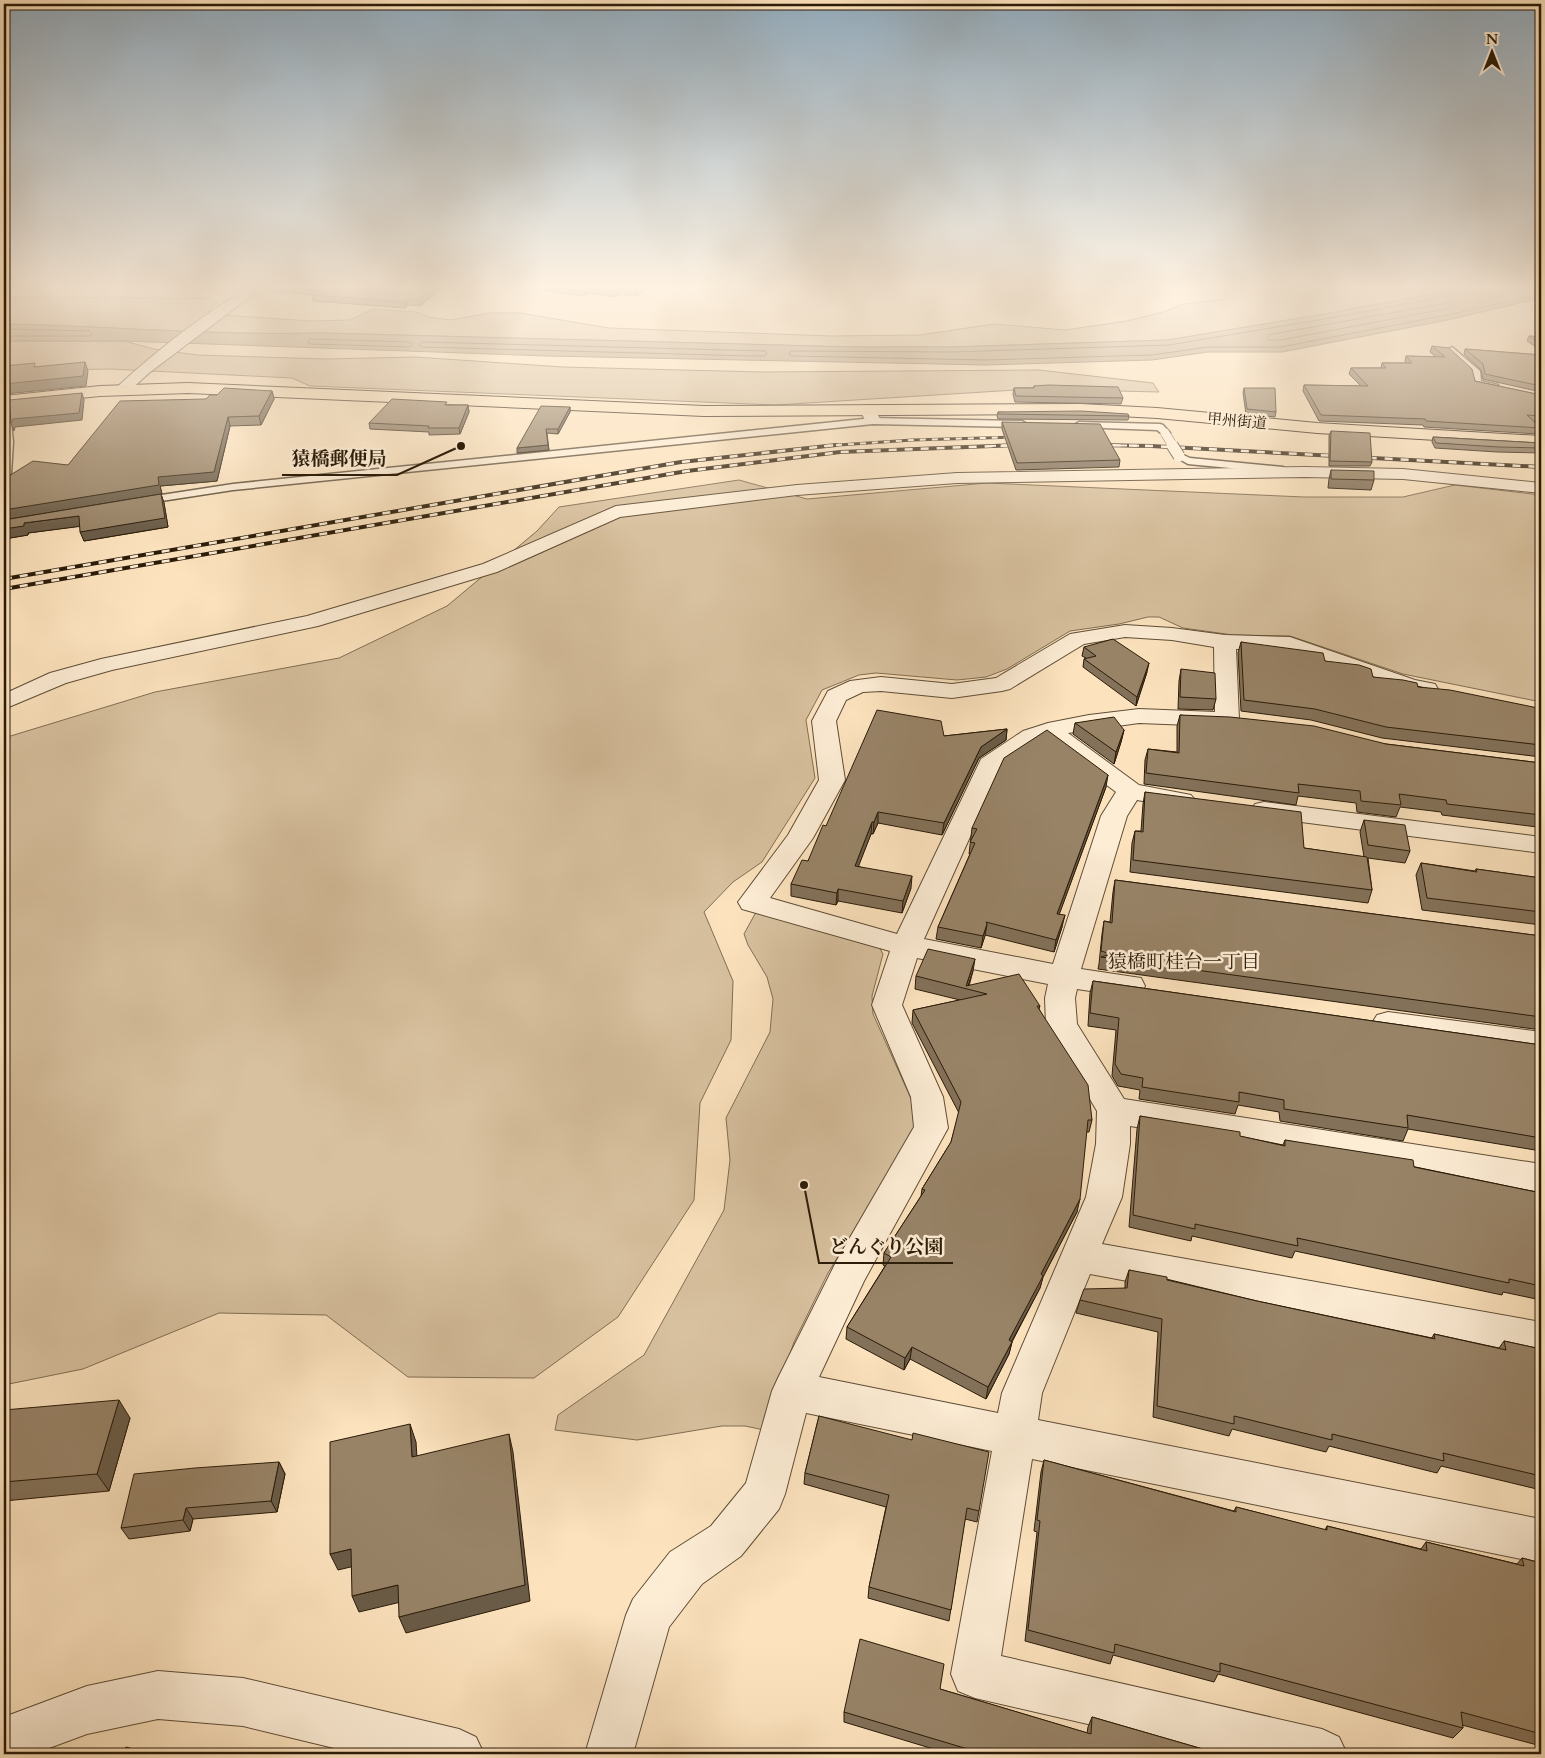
<svg xmlns="http://www.w3.org/2000/svg" width="1545" height="1758" viewBox="0 0 1545 1758" font-family="Cardo,'Noto Serif JP',serif">
  <style>
    .green { fill: #d8c19f; stroke: #826e54 }
    .water { fill: #b59f80; stroke: #7e6a50 }
    .lines { fill: none; stroke-linecap: round; stroke-linejoin: round }
    .shore { stroke: #705d44; stroke-width: 1 }
    .service-casing { stroke: #5f4d36; stroke-width: 3 }
    .minor-casing { stroke: #5f4d36; stroke-width: 2 }
    .tertiary-casing { stroke: #5f4d36; stroke-width: 2 }
    .trunk-casing { stroke: #2b1b08; stroke-width: 2 }
    .service { fill: #fdedd5; fill-rule: evenodd }
    .minor { fill: #fdedd5; fill-rule: evenodd }
    .tertiary { fill: #fdedd5; fill-rule: evenodd }
    .trunk { fill: #fce3be; fill-rule: evenodd }
    .rail-far1-casing { stroke: #2b1b08; stroke-width: 3 }
    .rail-casing { stroke: #2b1b08; stroke-width: 4 }
    .rail-far1 { stroke: #fdedd5; stroke-width: 2; stroke-dasharray: 6; stroke-linecap: butt }
    .rail { stroke: #fdedd5; stroke-width: 2.5; stroke-dasharray: 8; stroke-linecap: butt }
    .service-bridge-far1-casing { stroke: #5f4d36; stroke-width: 10; stroke-linecap: butt }
    .service-bridge-casing { stroke: #5f4d36; stroke-width: 13; stroke-linecap: butt }
    .service-bridge-far1 { stroke: #fdedd5; stroke-width: 9 }
    .service-bridge { stroke: #fdedd5; stroke-width: 11 }
    .wall { fill: #837159; stroke: #2b1b08 }
    .shaded-wall { fill: #6a5c48; stroke: #2b1b08 }
    .building { fill: #988367; stroke: #2b1b08 }
    .labels { text-anchor: middle; stroke-width: 5; stroke-linejoin: round; paint-order: stroke }
    .far-street-label { font-size: 15px; fill: #2b1b08; stroke: #fdedd5 }
    .neighbourhood-label { font-size: 19px; fill: #2b1b08; stroke: #fdedd5 }
    .leader { fill: none; stroke: #2b1b08; stroke-width: 2 }
    .callout-dot { fill: #2b1b08; stroke: #fdedd5; stroke-width: 2 }
    .callout-label { font-size: 19px; text-anchor: middle; font-weight: bold; fill: #2b1b08; stroke: #fdedd5; stroke-width: 5; stroke-linejoin: round; paint-order: stroke }
  </style>
  <rect width="100%" height="100%" fill="#fce3be"/>
  <filter id="stains"><feTurbulence type="fractalNoise" baseFrequency=".004" numOctaves="4"/><feColorMatrix values="0 0 0 0 .2 0 0 0 0 .09 0 0 0 0 .02 0 0 0 .5 -.17"/></filter>
  <radialGradient id="worn" r=".72"><stop offset=".6" stop-color="#630" stop-opacity="0"/><stop offset="1" stop-color="#630" stop-opacity=".3"/></radialGradient>
  <g class="green">
    <path d="M1215,285h265l-150,28 -162,27 -216,7h-99l-531,-14c-106,3 -212,-7 -318,-9v-27l207,1 6,4 -9,10 27,4 76,5 39,-1 23,-11 43,3 12,5 22,3 40,-7h30l89,15 223,8 88,-1 74,-11 71,6 62,-9 36,-9 20,-8 45,-5 -4,-11z"/>
    <polygon points="4,341 124,341 154,349 197,355 326,359 415,357 563,367 763,372 1039,370 1153,383 1159,392 1032,389 775,405 310,386 292,378 110,369 4,371"/>
    <polygon points="739,480 807,499 987,483 1304,497 1403,497 1455,485 1541,495 1541,702 1403,674 1290,636 1233,635 1183,628 1159,617 1148,617 1119,624 1070,631 1007,669 986,677 957,680 876,673 859,675 822,690 806,720 815,778 762,862 733,882 704,912 733,981 731,1040 700,1103 694,1200 618,1317 534,1378 408,1377 326,1315 219,1313 83,1369 4,1385 4,738 155,692 339,658 447,606 537,531 559,507"/>
    <polygon points="756,912 879,947 883,954 872,996 873,1014 917,1112 913,1132 828,1273 794,1342 764,1430 745,1426 722,1426 637,1440 555,1430 558,1415 644,1355 724,1210 730,1160 726,1118 770,1032 773,999 767,977 748,945 744,934"/>
  </g>
  <path class="water" d="M1482,285h59v13l-93,22 -166,32h-74l-56,8 -166,5 -439,-9 -423,-15h-120v-17c106,2 212,12 318,9l531,14h99l216,-7 162,-27z"/>
  <g class="lines">
    <g class="shore">
      <polyline points="1475,285 1474,289 1470,292 1331,318 1169,345 952,352 791,351 789,354 791,356 986,360 1152,355 1208,347 1281,347 1447,315 1541,294"/>
      <polyline points="1481,285 1480,291 1475,298 1477,301 1541,287"/>
      <polygon points="1449,303 1452,306 1445,309 1281,340 1269,340 1267,338 1269,335"/>
      <polyline points="4,329 90,331 92,334 90,336 4,336"/>
      <polygon points="310,339 410,342 412,344 410,347 310,344 308,341"/>
      <polygon points="422,342 765,351 767,353 765,356 750,356 422,347 419,345"/>
    </g>
    <defs>
      <g id="service">
        <polygon points="1452,347 1480,371 1481,381 1498,385 1498,389 1473,385 1472,374 1449,352 1448,350"/>
        <polygon points="4,399 9,402 13,442 11,474 6,477 4,477"/>
        <polygon points="873,418 1022,421 1027,424 1022,427 873,424 233,490 142,504 137,501 142,498 233,484"/>
        <polygon points="1079,422 1160,424 1163,425 1170,433 1165,436 1157,430 1076,427 1074,425"/>
        <polygon points="1179,453 1190,458 1283,467 1288,470 1283,473 1188,464 1174,456"/>
      </g>
      <g id="minor">
        <polygon points="868,405 874,407 881,421 879,424 867,424 860,410 862,407"/>
        <polygon points="1305,467 1403,469 1541,483 1541,493 1403,479 1305,477 957,483 797,495 620,517 497,572 318,626 112,670 66,683 4,709 4,694 50,673 101,659 307,616 483,564 616,506 797,485 957,473"/>
        <path d="M1125,625l47,3 53,7 65,2 125,43 20,4 3,5 -3,5c-27,7 -113,-34 -145,-43 -17,-4 -37,-2 -54,-2l3,70 -4,5 -19,2 -77,-3 -71,10 71,52 52,10 4,5 -4,5 -9,3 -45,-8 -10,16 -46,153 60,9 4,8 -4,8 -11,3 -53,-8 -2,9 2,26 47,75 417,65v28l-411,-66v18l-8,53 -20,47 439,78v36l-451,-84 -48,119 -4,27 503,99v44l-509,-104 -31,197 321,73 17,8 8,17h-129l-243,-56 -17,-7 -7,-17 41,-223 -186,-38 -21,81 -6,15 -38,47 -39,28 -33,43 -36,127h-48l41,-139 7,-16 37,-47 41,-26 35,-43 26,-92 6,-13 59,-118 77,-133 -3,-30 -39,-92 18,-54 -148,-42 -4,-7 50,-67 31,-55 -7,-59 16,-30 22,-10 31,-4 71,7 44,-6 74,-44zM1125,637l47,3 42,7 1,65 -76,-3 -50,6 -41,8 -25,8 -42,28 -84,175 -127,-36 43,-60 32,-58 -9,-59 10,-21 17,-8 18,-1 71,7 50,-7 8,-2 74,-45zM1045,739l71,53 -15,24 -48,148 -129,-25 77,-171zM917,958l131,26 -3,14 1,27 51,86 -1,33 -10,53 -84,196 -4,20 -179,-36 45,-96 84,-153 -5,-31 -41,-92z"/>
        <polygon points="1264,802 1541,837 1541,853 1255,816 1251,810 1255,804"/>
        <polygon points="1388,1012 1541,1032 1541,1056 1388,1034 1377,1031 1372,1023 1377,1015"/>
      </g>
      <g id="tertiary">
        <path d="M253,285h15l-25,17 -94,71 -22,20h-10l-3,-3 3,-3c39,-36 90,-76 136,-102z"/>
        <polygon points="158,1671 243,1678 459,1729 476,1737 484,1754 359,1754 243,1726 158,1719 87,1734 33,1754 4,1754 4,1717 87,1686"/>
      </g>
      <polygon id="trunk" points="188,383 704,406 1080,404 1157,408 1317,423 1541,436 1541,446 1317,433 1157,418 1080,414 704,416 188,393 100,396 4,406 4,396 100,386"/>
    </defs>
    <use href="#service" class="service-casing"/>
    <use href="#minor" class="minor-casing"/>
    <use href="#tertiary" class="tertiary-casing"/>
    <use href="#trunk" class="trunk-casing"/>
    <use href="#service" class="service"/>
    <use href="#minor" class="minor"/>
    <use href="#tertiary" class="tertiary"/>
    <use href="#trunk" class="trunk"/>
    <defs>
      <g id="rail-far1">
        <polyline points="1097,445 1154,446"/>
        <polyline points="824,446 912,440 1018,437"/>
        <polyline points="990,446 1020,445"/>
      </g>
      <g id="rail">
        <polyline points="1097,445 1151,446 1541,467"/>
        <polyline points="4,579 681,462 836,445"/>
        <polyline points="4,589 687,471 840,452 1020,445"/>
      </g>
    </defs>
    <use href="#rail-far1" class="rail-far1-casing"/>
    <use href="#rail" class="rail-casing"/>
    <use href="#rail-far1" class="rail-far1"/>
    <use href="#rail" class="rail"/>
    <defs>
      <polyline id="service-bridge-far1" points="1165,433 1173,446"/>
      <polyline id="service-bridge" points="1172,445 1179,456"/>
    </defs>
    <use href="#service-bridge-far1" class="service-bridge-far1-casing"/>
    <use href="#service-bridge" class="service-bridge-casing"/>
    <use href="#service-bridge-far1" class="service-bridge-far1"/>
    <use href="#service-bridge" class="service-bridge"/>
  </g>
  <g class="wall">
    <polygon points="267,285 446,285 420,306 408,305 405,308 313,301 312,295 268,291"/>
    <polygon points="512,285 650,285 642,293 635,296 620,294 613,297 589,293 582,296"/>
    <polygon points="1529,336 1541,337 1541,350 1527,341"/>
    <polygon points="1432,346 1475,381 1541,395 1541,422 1534,421 1541,428 1538,434 1424,427 1423,425 1319,421 1303,391 1304,385 1361,386 1349,374 1351,368 1381,368 1382,363 1406,363 1405,361 1406,356 1436,357 1430,352"/>
    <polygon points="1465,349 1541,355 1541,392 1483,379 1481,370 1464,354"/>
    <polygon points="1034,386 1123,398 1121,404 1015,402 1013,394 1014,388 1034,388"/>
    <polygon points="1244,388 1276,412 1275,417 1246,414 1243,393"/>
    <polygon points="272,391 274,399 261,425 230,426 217,481 160,486 162,494 161,494 164,503 168,527 84,541 80,526 28,533 28,535 4,539 68,465 206,399 217,395"/>
    <polygon points="448,405 468,405 469,412 460,434 429,435 429,432 370,429 369,423"/>
    <polygon points="570,407 570,412 558,434 547,433 549,450 517,453"/>
    <polygon points="998,412 1129,416 1128,420 998,419 997,416"/>
    <polygon points="1002,422 1120,460 1119,467 1016,470 1002,429"/>
    <polygon points="1331,431 1372,462 1370,466 1329,466 1329,436"/>
    <polygon points="1433,437 1541,443 1541,453 1497,452 1435,448 1432,442"/>
    <polygon points="1331,470 1374,480 1371,490 1328,488 1329,479"/>
    <polygon points="1241,642 1325,661 1373,677 1541,712 1541,757 1382,738 1311,720 1241,711 1238,653"/>
    <polygon points="1084,647 1147,672 1136,706 1083,667 1084,659 1086,658 1082,656"/>
    <polygon points="1181,669 1216,699 1213,710 1178,709 1179,681"/>
    <polygon points="1180,715 1386,744 1541,763 1541,836 1539,835 1537,827 1442,815 1441,812 1400,807 1396,817 1357,812 1356,803 1298,796 1296,805 1144,784 1145,760 1148,749 1177,752 1177,726"/>
    <polygon points="1075,723 1124,730 1121,742 1114,764 1073,734"/>
    <polygon points="1007,729 1006,740 979,758 942,835 878,823 873,834 871,834 858,866 911,888 902,913 838,901 836,905 791,896 791,884 808,861 826,826 944,736"/>
    <polygon points="1106,787 1059,914 1062,927 1054,952 985,935 981,948 936,939 938,927 970,854 969,854 972,828"/>
    <polygon points="1145,792 1304,848 1364,857 1360,832 1364,820 1410,851 1405,863 1368,858 1372,890 1368,903 1130,872 1132,843 1135,831 1141,831 1143,804"/>
    <polygon points="1421,863 1475,871 1476,869 1541,878 1541,925 1422,910 1416,875"/>
    <polygon points="1115,880 1541,936 1541,1030 1098,969 1099,964 1102,934 1104,921 1110,922 1113,892"/>
    <polygon points="973,971 969,986 1040,1006 1039,1009 1092,1120 1089,1132 1086,1132 1077,1212 1043,1277 1040,1288 1012,1342 1009,1354 986,1399 910,1359 904,1370 846,1339 847,1327 885,1266 883,1265 884,1253 921,1196 922,1189 951,1142 959,1113 912,1023 913,1010 960,1000 915,989 916,976"/>
    <polygon points="1093,981 1541,1045 1541,1151 1408,1129 1403,1141 1280,1121 1279,1112 1238,1105 1235,1114 1139,1099 1140,1090 1118,1086 1112,1076 1116,1030 1088,1026 1090,993"/>
    <polygon points="1140,1116 1283,1145 1285,1140 1541,1193 1541,1300 1503,1292 1502,1295 1295,1251 1292,1258 1192,1236 1191,1241 1129,1227 1137,1129"/>
    <polygon points="1129,1270 1257,1301 1432,1338 1434,1334 1499,1348 1504,1341 1541,1349 1541,1490 1441,1466 1437,1473 1329,1446 1326,1452 1232,1429 1229,1436 1153,1417 1158,1332 1076,1313 1080,1300 1125,1288 1125,1282"/>
    <polygon points="4,1410 130,1418 109,1491 4,1501"/>
    <polygon points="819,1416 979,1511 977,1522 965,1519 949,1621 868,1598 869,1587 886,1507 804,1484 805,1473"/>
    <polygon points="1044,1460 1234,1511 1236,1507 1325,1530 1327,1526 1421,1549 1426,1542 1517,1564 1522,1558 1541,1563 1541,1746 1462,1725 1463,1728 1453,1738 1218,1674 1214,1682 1113,1655 1110,1664 1025,1641 1037,1532 1034,1531 1041,1472"/>
    <polygon points="279,1462 285,1474 277,1512 193,1519 190,1531 129,1539 121,1528"/>
    <polygon points="940,1689 1087,1733 1088,1727 1092,1717 1220,1754 950,1754 844,1722 844,1712"/>
  </g>
  <g class="shaded-wall">
    <polygon points="438,285 446,285 420,306 419,300"/>
    <polygon points="644,285 650,285 642,293 635,296 634,290"/>
    <polygon points="589,287 589,293 582,296 581,291"/>
    <polygon points="620,289 620,294 613,297 612,291"/>
    <polygon points="407,299 408,305 405,308 404,302"/>
    <polygon points="85,362 88,371 86,386 5,394 4,389 4,384"/>
    <polygon points="272,391 274,399 261,425 259,416"/>
    <polygon points="82,393 84,400 82,420 15,427 14,431 11,423 13,419"/>
    <polygon points="468,405 469,412 460,434 459,428"/>
    <polygon points="570,407 570,412 558,434 558,429"/>
    <polygon points="228,417 230,426 217,481 160,486 162,494 161,494 164,503 168,527 84,541 80,532 161,494 4,520 4,510 158,477"/>
    <polygon points="548,445 549,450 517,453 517,448"/>
    <polygon points="79,516 83,526 28,533 28,535 4,539 4,529 24,523"/>
    <polygon points="1149,663 1147,672 1136,706 1137,697"/>
    <polygon points="1007,729 1006,740 979,758 942,835 944,823 981,747"/>
    <polygon points="1124,730 1121,742 1114,764 1116,752"/>
    <polygon points="1108,775 1106,787 1055,926 1057,914"/>
    <polygon points="878,812 878,823 873,834 874,822"/>
    <polygon points="872,822 871,834 854,878 855,866"/>
    <polygon points="912,876 911,888 902,913 903,901"/>
    <polygon points="838,889 838,901 836,905 837,893"/>
    <polygon points="1065,915 1062,927 1054,952 1056,940"/>
    <polygon points="987,924 985,936 981,948 983,936"/>
    <polygon points="975,959 973,971 967,989 966,986"/>
    <polygon points="1080,1199 1077,1212 1043,1277 1040,1288 1006,1352 1009,1340 1041,1274"/>
    <polygon points="1012,1342 1009,1354 986,1399 988,1387"/>
    <polygon points="912,1347 910,1359 904,1370 905,1358"/>
    <polygon points="119,1400 130,1418 109,1491 97,1474"/>
    <polygon points="410,1424 416,1442 418,1474 412,1457"/>
    <polygon points="509,1434 513,1452 530,1601 406,1633 399,1617"/>
    <polygon points="279,1462 285,1474 277,1512 271,1501"/>
    <polygon points="186,1508 193,1519 190,1531 183,1520"/>
    <polygon points="351,1549 359,1565 338,1570 330,1554"/>
    <polygon points="398,1585 405,1601 359,1612 352,1596"/>
  </g>
  <g class="building">
    <polygon points="267,285 438,285 419,300 407,299 404,302 311,295 317,290"/>
    <polygon points="546,285 644,285 642,287 634,290 620,289 612,291 589,287 581,291"/>
    <polygon points="1529,336 1541,337 1541,343"/>
    <polygon points="1432,346 1449,348 1472,369 1475,381 1541,395 1541,416 1527,415 1541,428 1426,421 1425,419 1321,415 1304,385 1368,386 1351,368 1386,368 1382,363 1412,363 1406,356 1445,357"/>
    <polygon points="1465,349 1541,355 1541,386 1485,374 1483,364"/>
    <polygon points="85,362 83,376 4,384 4,366 35,363 34,367"/>
    <polygon points="1049,385 1118,387 1123,398 1016,396 1014,388 1034,388 1034,386"/>
    <polygon points="224,388 272,391 259,416 228,417 214,472 158,477 159,485 4,510 4,479 33,461 68,465 120,401 206,399 210,395 217,395"/>
    <polygon points="1244,388 1275,388 1276,412 1247,409"/>
    <polygon points="82,393 79,413 13,419 11,423 9,400"/>
    <polygon points="392,399 447,402 445,405 468,405 459,428 428,428 429,426 369,423"/>
    <polygon points="541,406 570,407 558,429 546,429 548,445 517,448"/>
    <polygon points="1081,411 1128,414 1129,416 999,414 998,412"/>
    <polygon points="1002,422 1100,424 1120,460 1017,463"/>
    <polygon points="1331,431 1370,433 1372,462 1330,461"/>
    <polygon points="1433,437 1541,443 1541,448 1499,447 1436,443"/>
    <polygon points="1331,470 1374,471 1374,480 1331,479"/>
    <polygon points="161,494 165,518 80,532 79,516 24,523 24,526 4,529 4,520"/>
    <polygon points="1113,639 1149,663 1137,697 1084,659 1096,656 1084,647"/>
    <polygon points="1241,642 1323,653 1325,661 1359,665 1371,669 1373,677 1403,680 1417,683 1418,687 1450,690 1538,708 1540,712 1541,712 1541,745 1386,727 1315,709 1244,700"/>
    <polygon points="1181,669 1215,673 1216,699 1180,697"/>
    <polygon points="877,710 941,721 944,736 1007,729 981,747 944,823 878,812 874,822 872,822 855,866 912,876 903,901 838,889 837,893 791,884 802,860 808,861 823,825 826,826"/>
    <polygon points="1180,715 1230,717 1314,726 1386,744 1541,763 1541,815 1447,804 1446,800 1399,794 1401,805 1361,801 1360,791 1298,784 1299,793 1146,773 1148,749 1179,753"/>
    <polygon points="1114,717 1124,730 1116,752 1075,723"/>
    <polygon points="1047,730 1108,775 1057,914 1065,915 1056,940 986,922 987,924 983,936 938,927 975,843 970,842 977,829 972,828 1004,758"/>
    <polygon points="1145,792 1301,812 1304,848 1367,857 1372,890 1133,860 1135,831 1143,832"/>
    <polygon points="1364,820 1405,825 1410,851 1368,845"/>
    <polygon points="1421,863 1477,872 1476,869 1541,878 1541,912 1427,898"/>
    <polygon points="1115,880 1541,936 1541,1017 1101,957 1111,954 1101,951 1104,921 1112,923"/>
    <polygon points="928,949 975,959 966,986 1019,974 1040,1006 1037,1006 1088,1085 1092,1120 1088,1120 1080,1199 1041,1274 1043,1276 1009,1340 1012,1342 988,1387 912,1347 905,1358 847,1327 891,1257 884,1253 925,1190 922,1189 951,1142 961,1102 913,1010 987,994 916,976"/>
    <polygon points="1093,981 1541,1045 1541,1138 1407,1115 1408,1128 1284,1109 1284,1100 1239,1092 1239,1102 1142,1087 1143,1078 1121,1074 1115,1064 1119,1018 1090,1013"/>
    <polygon points="1140,1116 1240,1132 1240,1136 1285,1146 1285,1140 1413,1160 1414,1167 1541,1193 1541,1286 1509,1279 1509,1283 1297,1238 1298,1246 1195,1224 1195,1229 1133,1215"/>
    <polygon points="1129,1270 1167,1277 1167,1280 1257,1301 1435,1339 1434,1334 1506,1350 1504,1341 1541,1349 1541,1476 1443,1453 1444,1461 1332,1434 1332,1440 1234,1416 1234,1424 1157,1406 1162,1319 1080,1300 1084,1289 1127,1288"/>
    <polygon points="119,1400 97,1474 4,1482 4,1410"/>
    <polygon points="819,1416 912,1440 913,1433 989,1452 979,1511 967,1508 951,1610 869,1587 889,1495 805,1473"/>
    <polygon points="410,1424 412,1457 509,1434 525,1585 399,1617 398,1585 352,1596 351,1549 330,1554 330,1442"/>
    <polygon points="1044,1460 1236,1512 1236,1507 1327,1530 1327,1526 1427,1551 1426,1542 1524,1566 1522,1558 1541,1563 1541,1734 1461,1712 1463,1728 1220,1663 1220,1672 1115,1644 1114,1653 1028,1630 1040,1521 1037,1520"/>
    <polygon points="279,1462 271,1501 186,1508 183,1520 121,1528 134,1474 195,1468"/>
    <polygon points="860,1639 944,1664 940,1689 1091,1734 1092,1717 1220,1754 970,1754 971,1750 844,1712"/>
    <polygon points="126,1747 151,1754 122,1754"/>
  </g>
  <linearGradient id="sky" x2="0" y2="1"><stop stop-color="#93acbe"/><stop offset="0.54" stop-color="#fef2e2"/><stop offset="1" stop-color="#fef2e2" stop-opacity="0"/></linearGradient>
  <rect width="1545" height="531" fill="url(#sky)"/>
  <g class="labels">
    <g class="far-street-label">
      <text transform="translate(1237 421) rotate(5)" y="5">甲州街道</text>
    </g>
    <g class="neighbourhood-label">
      <text x="1184" y="968">猿橋町桂台一丁目</text>
    </g>
  </g>
  <path class="leader" d="M461 446L397 475H282M804 1185L819 1263H953"/>
  <g class="callout-dot">
    <circle cx="461" cy="446" r="5"/>
    <circle cx="804" cy="1185" r="5"/>
  </g>
  <g class="callout-label">
    <text x="339" y="465">猿橋郵便局</text>
    <text x="886" y="1253">どんぐり公園</text>
  </g>
  <rect width="1545" height="1758" fill="none" stroke="#fce3be" stroke-width="20"/>
  <rect x="5" y="5" width="1535" height="1748" fill="none" stroke="#2b1b08" stroke-width="2.5"/>
  <rect x="10" y="10" width="1525" height="1738" fill="none" stroke="#2b1b08"/>
  <g transform="translate(1492 52)" stroke="#fdedd5" stroke-width="4" paint-order="stroke">
  <path d="M0-4L9 19L0 12L-9 19Z" fill="#2b1b08"/>
  <text y="-8" font-size="14" font-weight="bold" text-anchor="middle" fill="#2b1b08">N</text>
  </g>
  <rect width="100%" height="100%" filter="url(#stains)"/>
  <rect width="100%" height="100%" fill="url(#worn)"/>
</svg>
